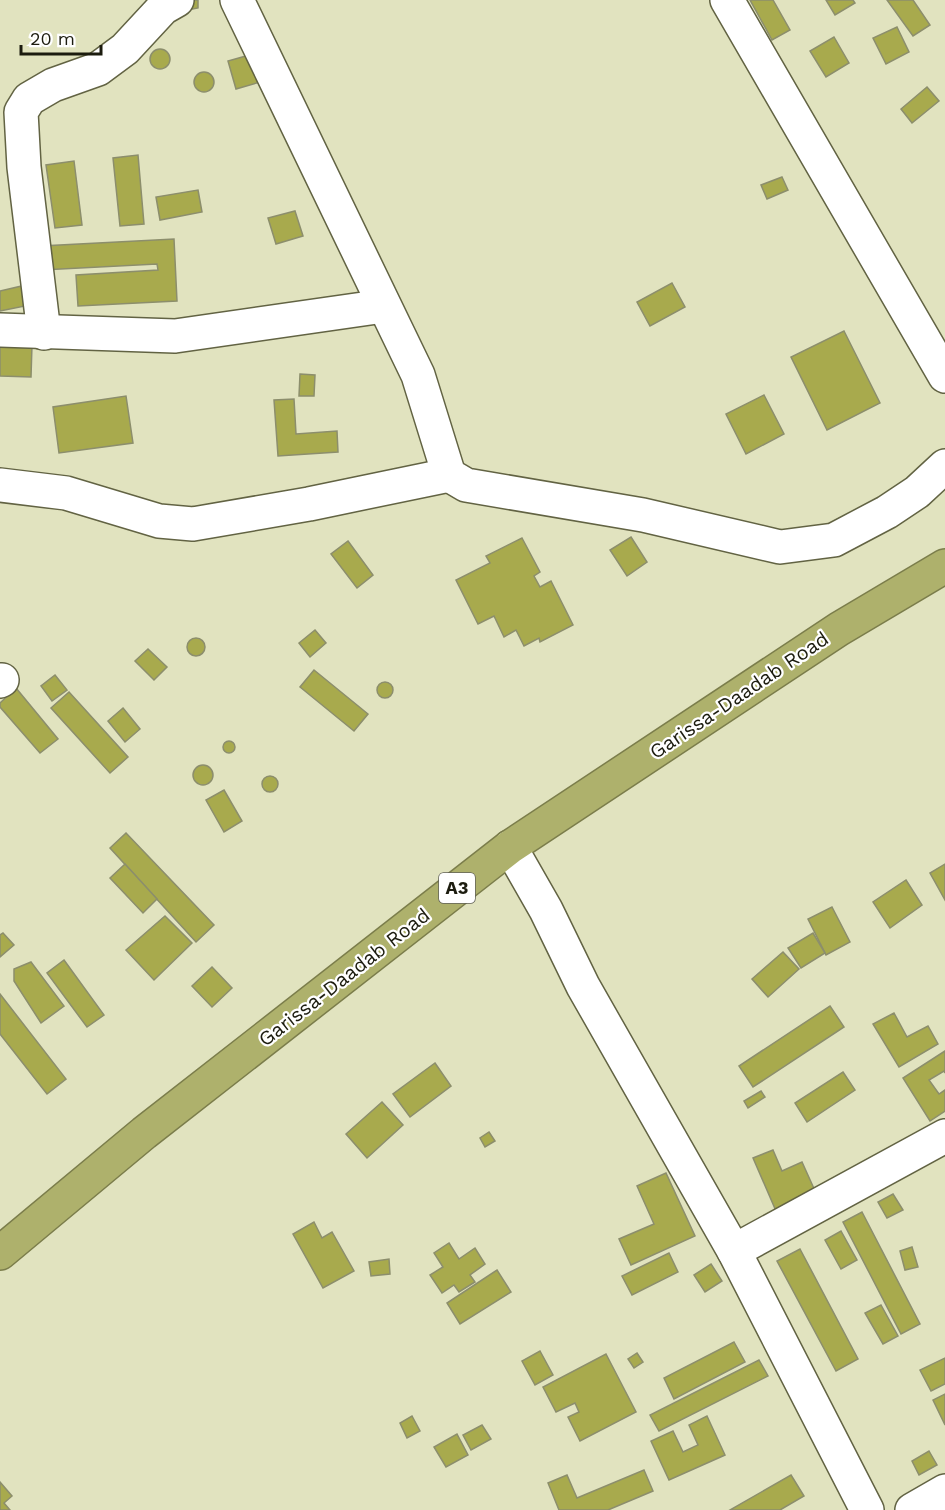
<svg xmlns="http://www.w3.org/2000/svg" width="945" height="1510" viewBox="0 0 945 1510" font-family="'Work Sans',sans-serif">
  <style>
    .building { fill: #a8aa4d; stroke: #8c8e6c; stroke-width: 1.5 }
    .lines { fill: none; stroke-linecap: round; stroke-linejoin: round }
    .minor-casing { stroke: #626343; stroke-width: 36 }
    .highway-casing { stroke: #7b7d4b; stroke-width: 36 }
    .minor { stroke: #fff; stroke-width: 33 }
    .highway { stroke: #aeb16c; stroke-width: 33 }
    .labels { text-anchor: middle; stroke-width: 4.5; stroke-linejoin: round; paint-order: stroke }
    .shield { fill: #fff; stroke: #606057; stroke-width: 1.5 }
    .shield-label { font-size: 18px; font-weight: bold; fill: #1c1c0f }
    .street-label { font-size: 20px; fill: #1c1c0f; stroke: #fff }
  </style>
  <rect width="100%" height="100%" fill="#e1e3bf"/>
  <g class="building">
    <polygon points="185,0 198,0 198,8 188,10"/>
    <polygon points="750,0 773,0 790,30 772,40"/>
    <polygon points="826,0 853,0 855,3 835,15"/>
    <polygon points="887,0 913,0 930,25 913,36"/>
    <polygon points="897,27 909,52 886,64 873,38"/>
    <polygon points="834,37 849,63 826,77 810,51"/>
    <circle cx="160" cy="59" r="10"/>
    <polygon points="253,54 260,82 236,89 228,61"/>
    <circle cx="204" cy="82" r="10"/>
    <polygon points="927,87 939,101 912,123 901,109"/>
    <polygon points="138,155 144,224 120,226 113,158"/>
    <polygon points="74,161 82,225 55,228 46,165"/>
    <polygon points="782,177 788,190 767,199 761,185"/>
    <polygon points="198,190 202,212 160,220 156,197"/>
    <polygon points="295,211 303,236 276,244 268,218"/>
    <polygon points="174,239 177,301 78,306 76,275 158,270 157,264 42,270 41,246"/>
    <polygon points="672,283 685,307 650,326 637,302"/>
    <polygon points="26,285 30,305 0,311 0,291"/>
    <polygon points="844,331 880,403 827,430 791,357"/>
    <polygon points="0,344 32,345 31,377 0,376"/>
    <polygon points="300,374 315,375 314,396 299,396"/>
    <polygon points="764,395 784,434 746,454 726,414"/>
    <polygon points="126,396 133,443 59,453 53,407"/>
    <polygon points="294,399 296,434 337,431 338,452 278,456 274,400"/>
    <polygon points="631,537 647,562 627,576 610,550"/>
    <polygon points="522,538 540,572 534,576 540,587 551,581 573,625 540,642 539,638 524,646 516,630 504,637 494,616 478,624 456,580 490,563 486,556"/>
    <polygon points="348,541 373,575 357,588 331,554"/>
    <polygon points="315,630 326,643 310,657 299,643"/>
    <circle cx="196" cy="647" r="9"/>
    <polygon points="148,649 167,667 154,680 135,661"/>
    <polygon points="314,670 368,714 354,731 300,687"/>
    <polygon points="55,675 67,690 52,701 41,686"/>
    <circle cx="385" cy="690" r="8"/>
    <polygon points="16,688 58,739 40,753 0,707 0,703"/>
    <polygon points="69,692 128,757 110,773 51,708"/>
    <polygon points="123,708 140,729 125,742 108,721"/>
    <circle cx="229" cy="747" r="6"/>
    <circle cx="203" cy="775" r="10"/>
    <circle cx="270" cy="784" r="8"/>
    <polygon points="224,790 242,821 224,832 206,800"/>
    <polygon points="126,833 214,925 196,942 110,848"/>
    <polygon points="125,864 157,899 143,913 110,878"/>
    <polygon points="945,864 945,900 930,873"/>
    <polygon points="906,880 922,905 890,928 873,902"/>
    <polygon points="832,907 850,942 826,955 808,919"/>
    <polygon points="165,916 192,943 154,980 126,950"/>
    <polygon points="3,933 14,945 0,957 0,935"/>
    <polygon points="813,933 825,953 801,968 788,948"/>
    <polygon points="783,952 799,969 768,997 752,979"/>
    <polygon points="64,960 104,1015 87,1027 47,973"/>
    <polygon points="31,962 64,1006 41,1023 14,981 14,969"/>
    <polygon points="212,967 232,988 212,1007 192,986"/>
    <polygon points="0,994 66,1079 47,1094 0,1034"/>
    <polygon points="830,1006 844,1027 753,1087 739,1066"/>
    <polygon points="894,1013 907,1037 928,1026 938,1044 899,1067 873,1024"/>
    <polygon points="945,1051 945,1073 944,1071 929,1080 939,1094 945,1090 945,1111 930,1121 903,1078"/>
    <polygon points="435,1063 451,1086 410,1117 393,1094"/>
    <polygon points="843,1072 855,1090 807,1122 795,1103"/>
    <polygon points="761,1091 765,1097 748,1108 744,1101"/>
    <polygon points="382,1102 403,1125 367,1158 346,1134"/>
    <polygon points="489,1132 495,1141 485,1147 480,1138"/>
    <polygon points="773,1150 782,1171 802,1162 816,1193 776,1211 753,1158"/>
    <polygon points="666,1173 695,1236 631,1265 619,1239 654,1224 637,1186"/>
    <polygon points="893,1194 903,1210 887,1218 878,1202"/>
    <polygon points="862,1212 920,1324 901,1334 843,1222"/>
    <polygon points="314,1222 322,1238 332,1232 354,1271 323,1288 293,1234"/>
    <polygon points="841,1231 857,1260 841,1269 825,1240"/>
    <polygon points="449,1243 459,1259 475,1248 485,1264 470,1275 475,1282 459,1292 454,1285 442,1293 430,1275 443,1267 434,1253"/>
    <polygon points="912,1247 918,1267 905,1270 900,1251"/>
    <polygon points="800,1249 858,1359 836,1371 777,1261"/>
    <polygon points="669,1253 678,1272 632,1295 622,1276"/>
    <polygon points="389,1259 390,1274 371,1276 369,1262"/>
    <polygon points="711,1264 722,1281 705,1292 694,1275"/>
    <polygon points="497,1270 511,1292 460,1324 447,1303"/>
    <polygon points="881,1305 898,1336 883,1344 865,1313"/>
    <polygon points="734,1342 745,1362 674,1399 664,1378"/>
    <polygon points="540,1351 553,1375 535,1385 522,1361"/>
    <polygon points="637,1353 643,1362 634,1368 628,1359"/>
    <polygon points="606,1354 636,1412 580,1441 568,1417 579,1412 575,1403 556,1412 543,1387"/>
    <polygon points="945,1358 945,1384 931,1391 920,1370"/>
    <polygon points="759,1360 768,1376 659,1431 650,1415"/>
    <polygon points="945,1394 945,1425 933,1400"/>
    <polygon points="412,1416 420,1431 407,1438 400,1423"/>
    <polygon points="707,1416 725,1455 669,1480 651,1441 673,1431 683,1452 698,1445 689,1425"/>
    <polygon points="482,1425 491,1439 471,1450 463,1435"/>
    <polygon points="457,1434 468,1455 446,1467 434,1447"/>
    <polygon points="929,1451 937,1465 919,1475 912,1461"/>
    <polygon points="644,1470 653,1491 608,1510 559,1510 548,1483 567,1475 577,1498"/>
    <polygon points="791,1475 804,1496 780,1510 730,1510"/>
    <polygon points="0,1482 12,1496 4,1503 10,1510 0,1510"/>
  </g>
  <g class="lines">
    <defs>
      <g id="minor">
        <polyline points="237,0 418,375 449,475 466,485 643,515 780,547 834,540 887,512 917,492 945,466"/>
        <polyline points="727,0 945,376"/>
        <polyline points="0,330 175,336 384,306"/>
        <polyline points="44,333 24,167 21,112 29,99 53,85 98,69 125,49 163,8 177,0"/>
        <polyline points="0,485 66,493 159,521 193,524 309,504 449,475"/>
        <polyline points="0,681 2,680"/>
        <polyline points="510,847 546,910 583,986 734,1251 867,1510"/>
        <polyline points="734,1251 945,1136"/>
        <polyline points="912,1510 945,1491"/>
      </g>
      <polyline id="highway" points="0,1253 144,1133 510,847 839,629 945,566"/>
    </defs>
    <use href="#minor" class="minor-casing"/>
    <use href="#highway" class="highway-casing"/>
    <use href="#minor" class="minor"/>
    <use href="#highway" class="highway"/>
  </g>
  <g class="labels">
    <rect class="shield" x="439" y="873" width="36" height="30" rx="4.5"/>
    <g class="shield-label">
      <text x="457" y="894">A3</text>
    </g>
    <g class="street-label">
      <text transform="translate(739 695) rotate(-34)" y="7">Garissa-Daadab Road</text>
      <text transform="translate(344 977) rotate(-38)" y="7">Garissa-Daadab Road</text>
    </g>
  </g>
  <path d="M21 45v9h80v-9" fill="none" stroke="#1c1c0f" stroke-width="3"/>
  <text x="30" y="45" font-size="18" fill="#1c1c0f" stroke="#ffffff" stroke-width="4.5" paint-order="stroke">20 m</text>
</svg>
